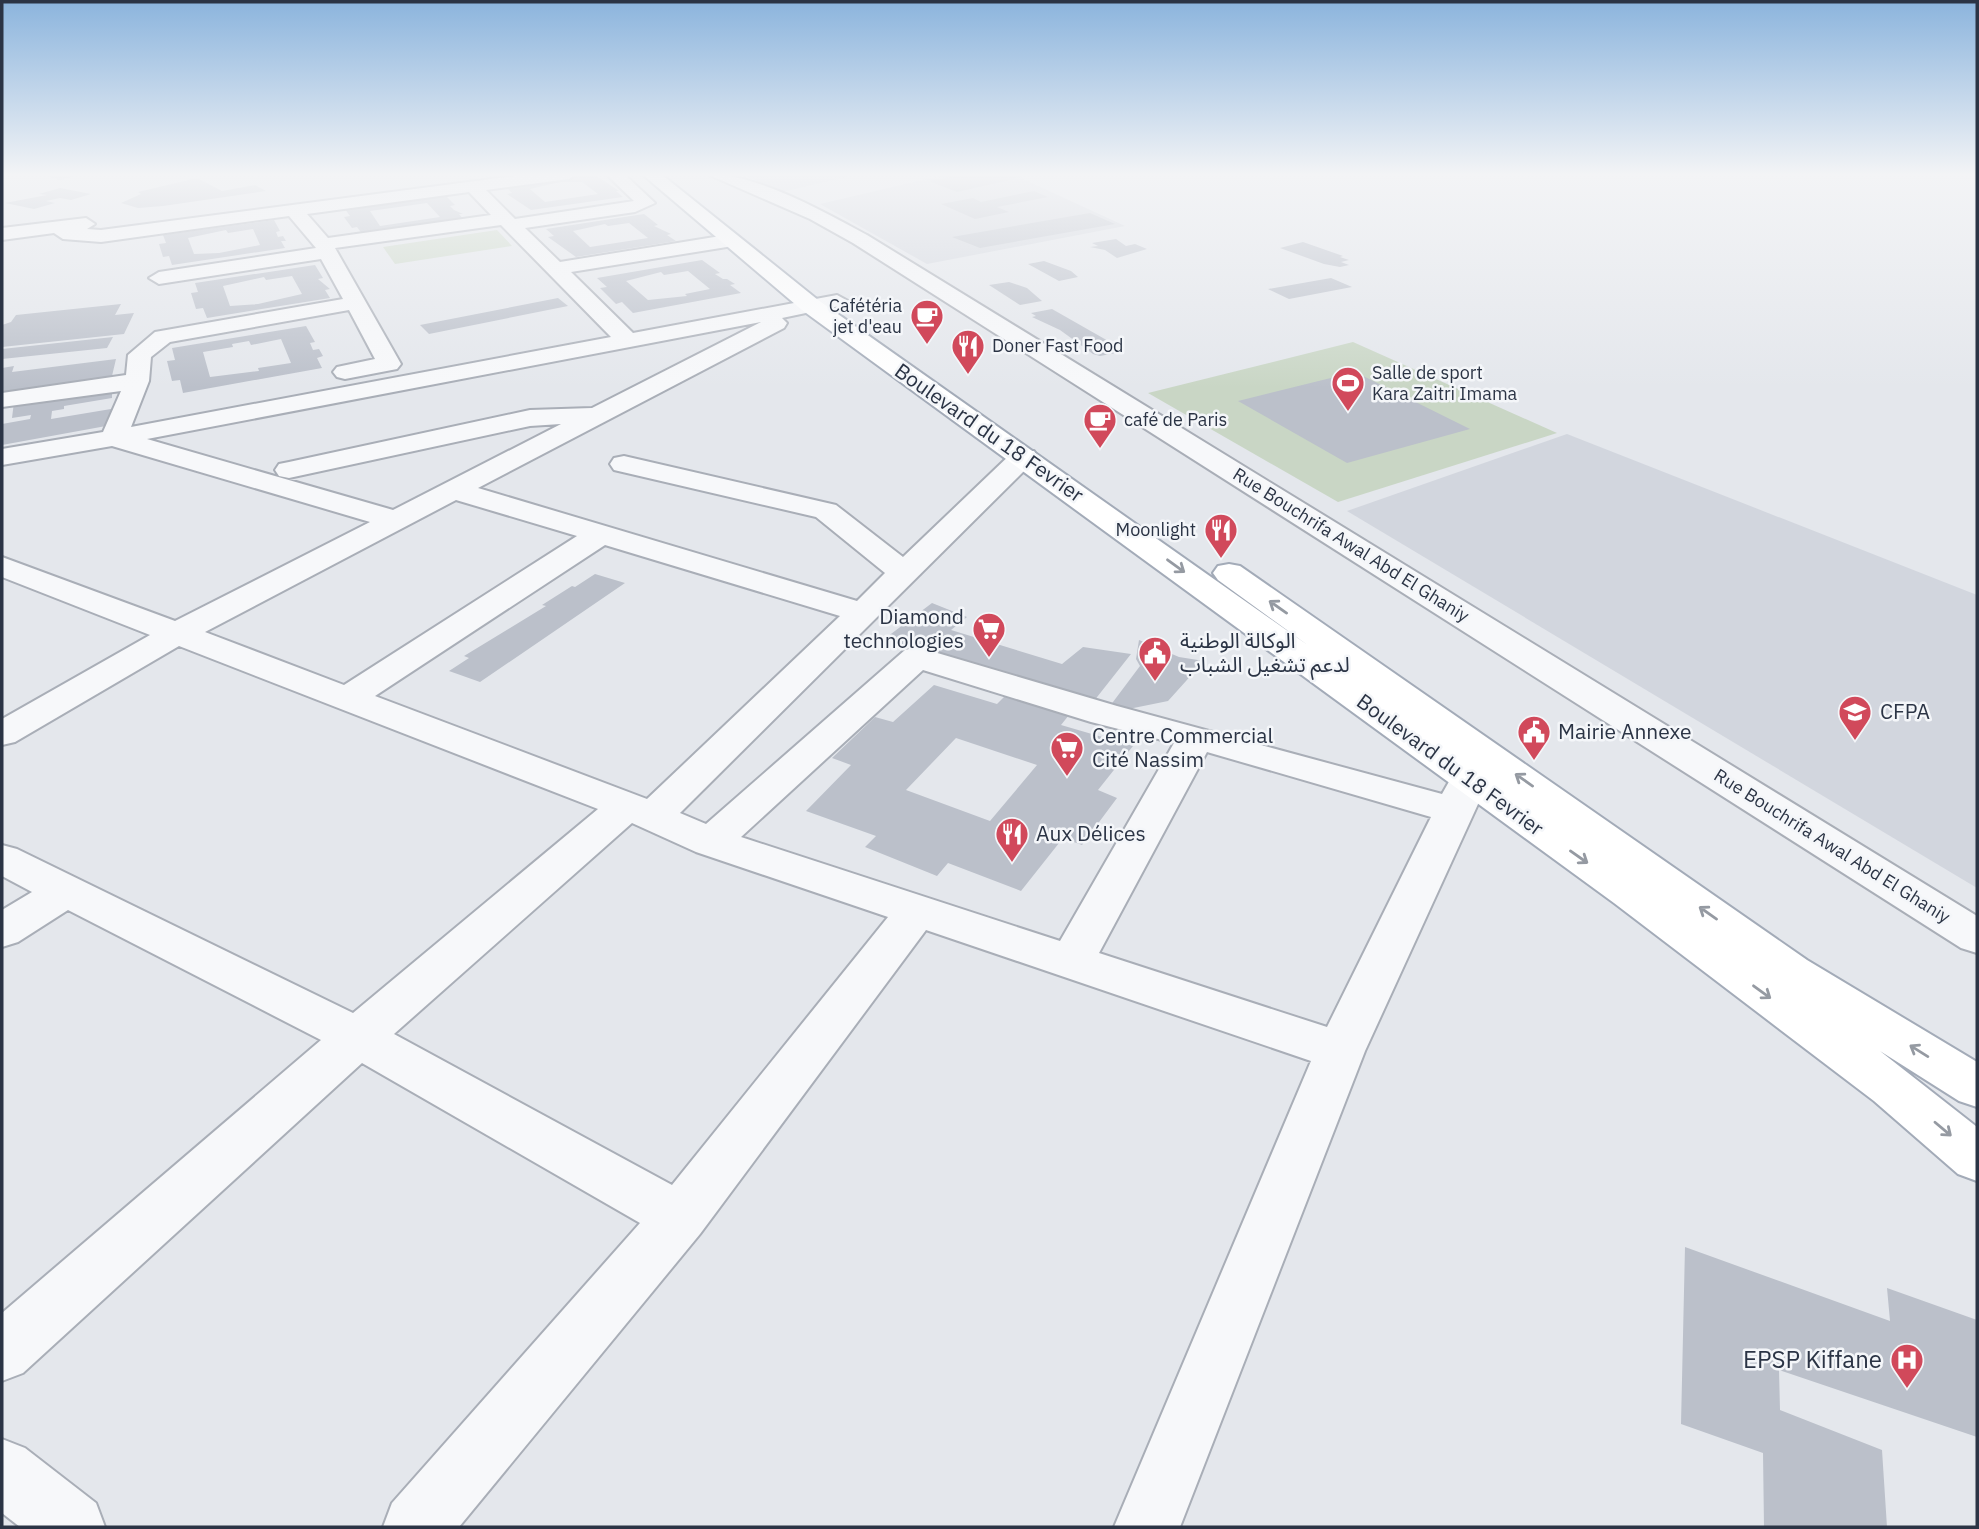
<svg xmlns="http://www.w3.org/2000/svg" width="1979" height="1529" viewBox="0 0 1979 1529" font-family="'IBM Plex Sans','Noto Sans Arabic',sans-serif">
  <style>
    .built { fill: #d2d6de }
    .green { fill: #c9d6c5 }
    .building { fill: #bbc0ca; fill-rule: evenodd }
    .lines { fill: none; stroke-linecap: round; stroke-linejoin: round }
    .minor-casing { stroke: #a9aeb7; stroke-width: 4 }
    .major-casing { stroke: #a3abb8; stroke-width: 4 }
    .minor { fill: #f7f8fa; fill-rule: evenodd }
    .major { fill: #fff; fill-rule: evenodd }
    .oneway { stroke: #959aa2 }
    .labels { text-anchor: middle; stroke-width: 5; stroke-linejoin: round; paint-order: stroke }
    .far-poi-label { font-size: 18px; fill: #2b3445; stroke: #f4f6f9; text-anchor: start }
    .far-street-label { font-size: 18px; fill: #2b3445; stroke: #f4f6f9 }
    .street-label { font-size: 21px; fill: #2b3445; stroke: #f4f6f9 }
    .poi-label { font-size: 21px; fill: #2b3445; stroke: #f4f6f9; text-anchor: start }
    .near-poi-label { font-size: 24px; fill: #2b3445; stroke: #f4f6f9; text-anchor: end }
  </style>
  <rect width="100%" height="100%" fill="#e4e7ec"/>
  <g class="built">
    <polygon points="742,174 859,174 782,192"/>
    <polygon points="948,174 1012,174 1125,226 927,264 820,204"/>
    <polygon points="1567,434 1977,595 1977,888 1347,511"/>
  </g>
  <g class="green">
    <polygon points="497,230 512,246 395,264 383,247"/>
    <polygon points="1353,342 1557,433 1338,502 1148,393"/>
  </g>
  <g class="building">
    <polygon points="39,174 78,174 79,175 60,180"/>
    <path d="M594,174l25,17h-3l7,6 -92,13 -24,-16 5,-1 -7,-7zM560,182h22l16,12 -53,8 -15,-13z"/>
    <polygon points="965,174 1015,174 1023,177 957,192 929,181"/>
    <polygon points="197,178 222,191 255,185 266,191 163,206 138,208 121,203 141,194 138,192"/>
    <polygon points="60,188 91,194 71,200 60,198 46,201 55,203 34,209 5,203 47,195 39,194"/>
    <polygon points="1034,191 1048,197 997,207 1009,212 975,219 941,204 973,198 981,202"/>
    <path d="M445,195l10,10 -5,1 4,4 9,4h-4l5,6 -101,15 -6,-8 -5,1 -8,-11 6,-1 -5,-7zM427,203l13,14 -60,9 -10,-15z"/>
    <polygon points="1090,213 1115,224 980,248 952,237"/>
    <path d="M644,214l14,11 -4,1 17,8 -4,1 9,6 -100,16 -28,-20 6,-1 -8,-7zM629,223l19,15 -58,9 -17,-16 32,-7 3,2z"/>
    <path d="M274,220l6,11 -4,1 2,5 5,-1 3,5h-5l4,7 -113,17 -3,-9 -6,1 -4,-13 7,-1 -3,-8zM253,229l7,16 -41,8 -25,1 -6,-16 38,-8 2,3z"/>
    <polygon points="1116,239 1126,246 1135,244 1147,249 1117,258 1105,250 1090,247 1098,246 1092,243"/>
    <polygon points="1303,242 1343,256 1340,257 1349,260 1341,262 1349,265 1340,267 1324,264 1280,248"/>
    <path d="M702,260l18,13 -5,1 8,5h4l8,5 -5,1 11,8 -108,20 -11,-11 -6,2 -16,-16 7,-1 -10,-9zM688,271l22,18 -25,5 2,2 -39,4 -22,-19 35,-9 3,3z"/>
    <polygon points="1044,261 1071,271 1078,277 1059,281 1028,264"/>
    <path d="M315,265l8,13 -5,1 12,10 -5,1 5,8 -123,20 -4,-10 -7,1 -5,-16 7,-1 -3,-9zM292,276l10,18 -44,10 -28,2 -7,-20 41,-9 2,3z"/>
    <polygon points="1331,278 1352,287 1289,299 1268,289"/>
    <polygon points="1009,282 1027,288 1042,301 1020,305 989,285"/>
    <polygon points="558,298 568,306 429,334 420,325"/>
    <polygon points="121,304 115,315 134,313 124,334 2,347 2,325 11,322 16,315"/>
    <polygon points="1052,309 1110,342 1108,343 1121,352 1100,356 1093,354 1060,330 1032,317 1036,316 1031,313"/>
    <path d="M306,326l9,16 -5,1 3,7 6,-1 4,7 -6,2 5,10 -139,25 -3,-13 -8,1 -5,-20 8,-1 -3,-12zM281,339l10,24 -33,5 1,3 -49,6 -7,-25 30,-5 -1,-3 17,-3 2,4z"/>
    <polygon points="113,337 107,348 2,359 2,349"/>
    <polygon points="116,359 112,376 2,392 2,368 14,366 12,372"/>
    <polygon points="1355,372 1470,429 1347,463 1238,401"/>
    <polygon points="112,386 112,398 64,406 64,409 52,411 51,419 117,408 117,424 2,445 2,424 30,419 31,415 12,418 14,402"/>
    <polygon points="595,574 625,583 480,682 449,671 469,658 464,656 546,606 542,605 572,586 575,587"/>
    <polygon points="932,603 967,617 951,630 1062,664 1083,647 1131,654 1090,706 879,643"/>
    <polygon points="1139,640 1179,657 1204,661 1168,701 1104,714 1140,666 1136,659"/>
    <path d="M934,685l63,19 8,-8 64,19 -8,10 72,21 -35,44 19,8 -35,47 -19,-7 -42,53 -73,-28 -11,13 -72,-29 11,-11 -70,-25 45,-46 -19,-7 43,-41 18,5zM956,738l81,27 -47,56 -84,-31z"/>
    <polygon points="1685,1247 1890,1321 1887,1288 1977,1320 1977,1437 1779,1370 1780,1410 1882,1450 1887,1527 1764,1527 1763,1453 1681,1424"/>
  </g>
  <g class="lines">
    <defs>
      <g id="minor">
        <path d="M529,174h48l-8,5 -83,11 29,29 119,-18 -28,-27h18l31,29 -20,9 -110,16 35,34 173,-28 9,6 -9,6 -162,26 62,61 204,-38 11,6 -4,4 -62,13 5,5 -3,5 -306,160 379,113 28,-28 -69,-56 -202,-47 -4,-6 4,-6 10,-2 212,49 67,52 111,-106h20l4,6 -358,356 26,11 199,-174 12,-3 200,59 325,88 13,-23 14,-3 14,3 6,9 -124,271 -185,476h-66l197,-466 -385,-131 -226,304 -241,293h-76l9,-24 248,-280 -278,-160 -339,310 -21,8v-68l319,-273 -253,-130 -50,32 -16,5v-37l30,-18 -30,-16v-31l15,4 336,164 245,-204 -419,-163 -164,96 -13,3v-26l148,-84 -148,-58v-20l173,64 195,-99 -258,-76 -110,19v-16l101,-17 18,-41 -119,16v-14l124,-18 2,-20 27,-23 188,-33 -22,-40 -162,25 -10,-6 10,-6 157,-24 -27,-32 -188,26 -38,-3 -9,-6 -52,7v-12l84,-10 9,6 -8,5 14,1zM469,192l22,23 -163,23 -21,-24zM501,225l110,112 -480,90 18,-46 2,-24 19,-15 179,-32 26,49 -38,8 -4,5 4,5 8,2 52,-10 4,-5 -66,-116zM761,322l-169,86 -62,2 -241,52 -10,2 -4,6 4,6 10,2 241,-52 31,-2 -168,86 -246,-71zM456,500l121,36 -233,149 -139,-53zM605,545l235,71 -193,183 -272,-103zM923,670l168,52 83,21 -114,198 -319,-104zM1207,752l224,65 -104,210 -228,-74zM632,823l64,29 192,65 -216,268 -278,-151z"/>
        <path d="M707,174c51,0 115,37 160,61l1110,681v37l-16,-5 -1108,-705 -43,-24z"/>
        <polygon points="2,1439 25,1448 96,1503 105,1527 20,1527 2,1513"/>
      </g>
      <polygon id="major" points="642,174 661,174 818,300 1309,646 1218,580 1213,573 1218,566 1229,564 1240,566 1807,960 1977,1062 1977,1107 1959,1101 1880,1051 1977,1127 1977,1181 1958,1174 1874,1101 1614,903 802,310"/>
    </defs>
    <use href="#minor" class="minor-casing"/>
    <use href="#major" class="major-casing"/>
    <use href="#minor" class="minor"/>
    <use href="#major" class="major"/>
  </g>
  <defs><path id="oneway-shaft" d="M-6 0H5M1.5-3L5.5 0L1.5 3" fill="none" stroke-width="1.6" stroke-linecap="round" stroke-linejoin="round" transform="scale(1.75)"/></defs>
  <g class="oneway">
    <use href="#oneway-shaft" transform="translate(1176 566) rotate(36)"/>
    <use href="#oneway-shaft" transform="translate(1278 607) rotate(-145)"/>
    <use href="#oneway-shaft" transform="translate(1524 780) rotate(-145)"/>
    <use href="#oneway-shaft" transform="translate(1579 857) rotate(35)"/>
    <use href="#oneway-shaft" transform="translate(1708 913) rotate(-145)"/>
    <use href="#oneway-shaft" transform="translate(1762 992) rotate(36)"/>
    <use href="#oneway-shaft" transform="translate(1919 1051) rotate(-148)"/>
    <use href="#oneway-shaft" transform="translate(1943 1129) rotate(40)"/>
  </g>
  <linearGradient id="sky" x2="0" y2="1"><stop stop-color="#8bb4dd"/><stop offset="0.45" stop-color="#f3f4f6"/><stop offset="1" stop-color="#f3f4f6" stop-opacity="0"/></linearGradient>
  <rect width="1979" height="388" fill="url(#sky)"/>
  <defs>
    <symbol id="cafe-pin" viewBox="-11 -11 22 30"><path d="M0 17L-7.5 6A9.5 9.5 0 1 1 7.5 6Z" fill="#d1495b" stroke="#f4f6f9"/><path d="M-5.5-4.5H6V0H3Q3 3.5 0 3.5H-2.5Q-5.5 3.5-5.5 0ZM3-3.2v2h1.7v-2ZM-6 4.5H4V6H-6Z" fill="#fff"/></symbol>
    <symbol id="restaurant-pin" viewBox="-11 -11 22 30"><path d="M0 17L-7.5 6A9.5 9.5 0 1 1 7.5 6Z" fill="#d1495b" stroke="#f4f6f9"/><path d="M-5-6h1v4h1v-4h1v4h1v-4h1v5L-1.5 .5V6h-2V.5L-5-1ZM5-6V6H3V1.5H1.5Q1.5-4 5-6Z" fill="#fff"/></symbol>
    <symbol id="stadium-pin" viewBox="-11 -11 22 30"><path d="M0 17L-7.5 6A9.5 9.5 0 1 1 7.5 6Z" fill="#d1495b" stroke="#f4f6f9"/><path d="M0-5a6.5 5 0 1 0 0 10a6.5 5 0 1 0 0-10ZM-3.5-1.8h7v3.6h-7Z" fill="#fff"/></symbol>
    <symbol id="supermarket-pin" viewBox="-11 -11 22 30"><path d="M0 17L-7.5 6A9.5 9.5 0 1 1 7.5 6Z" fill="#d1495b" stroke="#f4f6f9"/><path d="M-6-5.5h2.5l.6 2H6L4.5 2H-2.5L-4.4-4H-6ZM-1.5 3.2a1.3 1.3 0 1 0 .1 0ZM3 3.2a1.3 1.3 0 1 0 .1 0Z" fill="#fff"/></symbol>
    <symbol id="civic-pin" viewBox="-11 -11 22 30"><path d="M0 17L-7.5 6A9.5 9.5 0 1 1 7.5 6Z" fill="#d1495b" stroke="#f4f6f9"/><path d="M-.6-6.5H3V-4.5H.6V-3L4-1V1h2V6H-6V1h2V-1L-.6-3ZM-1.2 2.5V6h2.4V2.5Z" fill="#fff"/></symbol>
    <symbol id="university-pin" viewBox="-11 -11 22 30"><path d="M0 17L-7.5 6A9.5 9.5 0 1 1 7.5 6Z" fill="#d1495b" stroke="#f4f6f9"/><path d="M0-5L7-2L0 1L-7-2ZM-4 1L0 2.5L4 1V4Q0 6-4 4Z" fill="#fff"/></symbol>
    <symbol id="hospital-pin" viewBox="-11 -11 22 30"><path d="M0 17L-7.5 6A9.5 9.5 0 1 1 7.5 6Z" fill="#d1495b" stroke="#f4f6f9"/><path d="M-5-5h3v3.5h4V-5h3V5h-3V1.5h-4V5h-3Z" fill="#fff"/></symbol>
  </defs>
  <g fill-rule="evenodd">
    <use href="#cafe-pin" x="908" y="297" width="38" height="52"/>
    <use href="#restaurant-pin" x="949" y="327" width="38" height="52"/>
    <use href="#stadium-pin" x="1329" y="364" width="38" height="52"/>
    <use href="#cafe-pin" x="1081" y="401" width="38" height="52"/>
    <use href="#restaurant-pin" x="1202" y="511" width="38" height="52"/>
    <use href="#supermarket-pin" x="970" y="610" width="38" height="52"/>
    <use href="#civic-pin" x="1136" y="634" width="38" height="52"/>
    <use href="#university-pin" x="1836" y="693" width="38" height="52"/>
    <use href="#civic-pin" x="1515" y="713" width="38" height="52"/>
    <use href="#supermarket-pin" x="1048" y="729" width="38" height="52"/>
    <use href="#restaurant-pin" x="993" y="815" width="38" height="52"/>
    <use href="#hospital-pin" x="1888" y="1341" width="38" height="52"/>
  </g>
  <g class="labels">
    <g class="far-poi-label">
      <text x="902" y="312" text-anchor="end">Cafétéria<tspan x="902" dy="21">jet d'eau</tspan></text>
      <text x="992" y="352">Doner Fast Food</text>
      <text x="1372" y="379">Salle de sport<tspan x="1372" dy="21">Kara Zaitri Imama</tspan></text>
      <text x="1124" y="426">café de Paris</text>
      <text x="1196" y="536" text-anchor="end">Moonlight</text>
    </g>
    <g class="far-street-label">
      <text transform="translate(1351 545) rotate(32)" y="6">Rue Bouchrifa Awal Abd El Ghaniy</text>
      <text transform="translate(1832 846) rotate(32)" y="6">Rue Bouchrifa Awal Abd El Ghaniy</text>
    </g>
    <g class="street-label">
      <text transform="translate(989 433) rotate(35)" y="7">Boulevard du 18 Fevrier</text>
      <text transform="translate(1450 765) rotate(36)" y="7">Boulevard du 18 Fevrier</text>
    </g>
    <g class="poi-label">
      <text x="964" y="624" text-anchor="end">Diamond<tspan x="964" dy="24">technologies</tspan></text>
      <text x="1180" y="648">الوكالة الوطنية<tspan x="1180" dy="24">لدعم تشغيل الشباب</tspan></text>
      <text x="1880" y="719">CFPA</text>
      <text x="1558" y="739">Mairie Annexe</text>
      <text x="1092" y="743">Centre Commercial<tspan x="1092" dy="24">Cité Nassim</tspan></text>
      <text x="1036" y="841">Aux Délices</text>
    </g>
    <g class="near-poi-label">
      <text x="1882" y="1368">EPSP Kiffane</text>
    </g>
  </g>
  <rect width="1979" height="1529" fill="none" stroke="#2b3445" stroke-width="7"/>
</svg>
